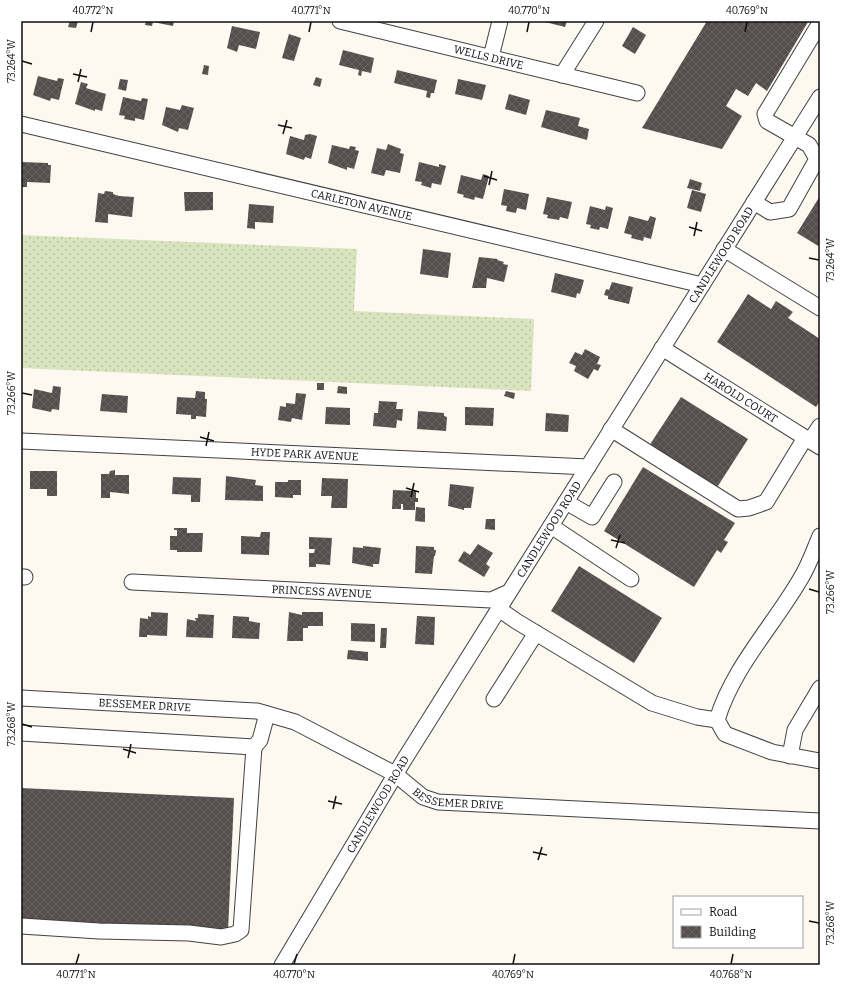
<svg xmlns="http://www.w3.org/2000/svg" width="841" height="986" viewBox="0 0 841 986" font-family="Bitter,serif">
  <style>
    .grass { fill: url(#grass-dots) }
    .building { fill: url(#building-cross-hatch) }
    .lines { fill: none; stroke-linecap: round; stroke-linejoin: round }
    .minor-casing { stroke: #414141; stroke-width: 17 }
    .minor { stroke: #fff; stroke-width: 15 }
    .ticks { fill: none; stroke: #0e0e0e; stroke-width: 1.5 }
    .labels { text-anchor: middle; stroke-width: 4; stroke-linejoin: round; paint-order: stroke }
    .street-label { font-size: 11px; fill: #0e0e0e; stroke: #fff }
    .neatline { fill: none; stroke: #0e0e0e; stroke-width: 1.5 }
    .ticks-label { font-size: 10px; text-anchor: middle; fill: #0e0e0e }
  </style>
  <defs>
    <pattern id="grass-dots" width="8" height="8" patternUnits="userSpaceOnUse"><rect width="8" height="8" fill="#d7e4be"/><path d="M2 2h.1M6 6h.1" fill="none" stroke="#b7c2a2" stroke-width="1.8" stroke-linecap="round"/></pattern>
    <pattern id="building-cross-hatch" width="8" height="8" patternUnits="userSpaceOnUse"><rect width="8" height="8" fill="#554e4c"/><path d="M0 0l8 8M0 8l8-8" fill="none" stroke="#696361"/></pattern>
  </defs>
  <rect width="100%" height="100%" fill="#fdf9f1"/>
  <polygon class="grass" points="21,235 357,249 354,311 534,319 531,391 21,368"/>
  <g class="building">
    <polygon points="70,21 78,21 76,28 68,27"/>
    <polygon points="146,21 174,21 173,26 153,22 152,26 145,25"/>
    <polygon points="541,21 567,21 565,27"/>
    <polygon points="707,21 806,21 808,22 767,91 756,83 748,96 736,89 726,106 742,116 722,149 642,128"/>
    <polygon points="232,26 260,32 256,49 239,45 237,52 227,48"/>
    <polygon points="633,27 646,35 635,54 622,46"/>
    <polygon points="289,34 301,38 294,61 282,58"/>
    <polygon points="343,50 374,58 371,73 362,71 361,76 358,75 359,70 339,65"/>
    <polygon points="204,65 209,66 208,75 202,74"/>
    <polygon points="397,70 437,80 434,93 431,93 430,98 426,97 427,91 394,83"/>
    <polygon points="38,76 57,81 58,78 64,79 59,100 51,98 50,101 33,95"/>
    <polygon points="316,77 322,79 320,87 313,85"/>
    <polygon points="120,79 128,80 126,91 118,89"/>
    <polygon points="458,79 486,85 482,100 455,94"/>
    <polygon points="81,82 88,84 86,88 106,94 102,111 95,109 95,111 75,104"/>
    <polygon points="509,94 530,100 526,115 505,109"/>
    <polygon points="123,97 141,101 142,98 148,99 144,120 135,118 135,121 124,119 125,116 119,115"/>
    <polygon points="182,105 194,108 188,130 179,128 178,132 162,125 166,107 180,110"/>
    <polygon points="546,110 580,118 578,126 589,129 587,140 541,127"/>
    <polygon points="310,134 317,136 311,159 305,157 304,160 286,154 290,136 304,140 305,135"/>
    <polygon points="388,144 401,149 400,153 404,154 400,173 386,170 384,176 371,173 377,148 386,150"/>
    <polygon points="332,145 349,149 350,146 356,147 355,150 359,151 354,169 347,167 347,170 328,163"/>
    <polygon points="21,162 48,163 48,165 51,165 50,183 27,182 27,187 21,187"/>
    <polygon points="419,162 439,167 439,164 446,166 441,185 432,183 431,188 421,185 422,182 415,181"/>
    <polygon points="483,174 489,176 483,199 475,197 474,200 463,197 464,195 457,193 461,175 481,180"/>
    <polygon points="690,179 702,183 700,191 687,188"/>
    <polygon points="504,189 529,194 526,210 517,208 516,213 506,211 507,206 501,205"/>
    <polygon points="692,190 706,194 701,212 687,208"/>
    <polygon points="105,191 113,192 113,194 119,196 134,197 132,217 108,214 108,223 95,222 98,193 104,194"/>
    <polygon points="184,192 213,192 213,210 185,211"/>
    <polygon points="820,196 820,247 797,233"/>
    <polygon points="547,197 572,202 568,219 560,217 559,220 547,218 548,215 543,214"/>
    <polygon points="249,204 274,206 273,223 255,222 255,229 247,228"/>
    <polygon points="590,206 605,210 606,206 613,208 608,229 600,227 599,230 590,228 591,225 586,224"/>
    <polygon points="629,216 648,221 650,216 656,218 651,239 644,237 643,241 631,238 632,235 624,233"/>
    <polygon points="423,249 451,253 448,278 420,274"/>
    <polygon points="479,257 498,259 497,260 504,262 503,264 508,265 504,282 487,278 486,288 472,288"/>
    <polygon points="555,273 584,280 580,294 577,293 576,298 551,292"/>
    <polygon points="612,282 633,287 629,304 608,299 608,296 604,295 606,289 609,290"/>
    <polygon points="748,294 771,309 776,301 793,312 788,318 820,339 820,401 816,407 717,342"/>
    <polygon points="585,349 600,357 597,364 601,365 598,371 594,369 588,379 574,371 576,366 569,363 575,352 582,355"/>
    <rect x="317" y="383" width="7" height="7"/>
    <polygon points="53,386 61,387 59,410 52,409 51,412 32,408 34,389 52,393"/>
    <polygon points="338,386 347,387 347,394 337,393"/>
    <polygon points="196,391 205,392 205,399 207,399 206,417 196,416 196,419 191,419 191,415 176,414 177,397 195,398"/>
    <polygon points="506,391 515,393 514,399 504,396"/>
    <polygon points="296,393 306,394 302,420 292,418 291,422 278,420 280,406 286,407 286,403 295,404"/>
    <polygon points="102,394 128,396 127,413 100,411"/>
    <polygon points="681,397 748,439 716,489 649,446"/>
    <polygon points="379,401 397,402 396,409 403,409 402,421 397,420 396,428 373,426 374,413 378,413"/>
    <polygon points="326,407 350,408 350,425 325,424"/>
    <polygon points="465,407 494,408 493,426 465,425"/>
    <polygon points="418,411 444,413 444,416 447,417 446,431 417,429"/>
    <polygon points="546,413 569,415 568,432 545,431"/>
    <polygon points="643,467 735,523 724,540 728,542 721,553 717,550 694,587 604,531"/>
    <polygon points="115,470 115,475 129,475 129,494 110,492 110,498 101,498 101,474 109,474 110,471"/>
    <polygon points="30,471 57,471 57,496 47,496 47,489 30,489"/>
    <polygon points="226,476 256,480 255,485 263,486 263,501 225,500"/>
    <polygon points="173,477 201,478 200,502 191,502 191,495 172,494"/>
    <polygon points="322,478 348,479 347,508 331,508 332,496 321,496"/>
    <polygon points="288,480 301,480 301,495 293,495 293,498 275,497 275,482 288,482"/>
    <polygon points="450,484 474,487 471,508 464,508 464,510 448,506"/>
    <polygon points="393,490 416,491 416,498 418,498 418,502 415,502 415,510 403,510 403,504 401,504 401,509 392,509"/>
    <polygon points="416,507 425,508 425,522 415,521"/>
    <polygon points="486,519 495,519 495,530 485,529"/>
    <polygon points="174,528 187,528 187,533 203,533 202,552 177,552 177,550 170,550 170,536 177,536 177,530 174,530"/>
    <polygon points="261,532 270,532 269,555 241,554 241,536 260,537"/>
    <polygon points="309,537 332,538 330,565 316,564 316,567 309,567 309,553 314,553 315,549 309,549"/>
    <polygon points="478,544 493,553 486,564 490,567 484,577 458,561 464,551 470,555"/>
    <polygon points="363,546 381,548 379,564 373,564 373,567 352,563 353,547 363,548"/>
    <polygon points="416,546 434,547 434,550 436,550 435,556 434,556 432,574 415,573"/>
    <polygon points="579,566 662,618 634,663 551,611"/>
    <polygon points="151,612 168,613 167,636 147,635 147,637 139,637 140,618 148,619 148,616 151,617"/>
    <polygon points="289,612 302,615 302,612 323,612 323,626 308,626 308,628 303,628 303,641 287,641"/>
    <polygon points="198,614 214,615 213,638 186,637 187,619 196,621 195,618 198,618"/>
    <polygon points="233,616 249,617 249,621 260,623 259,639 232,638"/>
    <polygon points="417,616 435,617 434,645 415,644"/>
    <polygon points="351,623 375,624 375,642 351,641"/>
    <polygon points="381,628 387,628 386,648 380,648"/>
    <polygon points="348,650 368,652 368,661 347,659"/>
    <polygon points="21,788 234,798 228,932 21,923"/>
  </g>
  <g class="lines">
    <defs>
      <g id="minor">
        <path id="s1" d="M340,21l297,72"/>
        <polyline points="491,57 500,21"/>
        <polyline points="562,75 596,21"/>
        <path id="s2" d="M21,124l681,161"/>
        <polyline points="754,202 770,212 789,209 817,159 809,145 767,121 765,114 820,23"/>
        <polyline points="724,249 820,308"/>
        <path id="s3" d="M662,348l158,99"/>
        <polyline points="611,429 738,509 749,508 766,502 805,438"/>
        <path id="s4" d="M21,441l567,26"/>
        <polyline points="810,441 820,426"/>
        <polyline points="566,502 592,517 614,482"/>
        <polyline points="551,526 631,579"/>
        <path d="M820,536c-6,14 -11,29 -19,42 -27,47 -68,89 -84,142l8,14 47,18 48,9"/>
        <polyline points="21,577 25,577"/>
        <path id="s5" d="M132,582l359,18 18,-8"/>
        <polyline points="499,609 516,621 652,703 697,717 717,720"/>
        <path id="s6" d="M21,698l236,13 38,11 100,52 28,23 15,5 382,19"/>
        <polyline points="494,699 536,633"/>
        <polyline points="21,733 254,747 260,740 267,714"/>
        <polyline points="790,756 795,730 820,688"/>
        <polyline points="21,926 99,931 189,933 221,937 235,934 241,930 254,747"/>
        <path id="s7" d="M282,965l122,-205 416,-663"/>
      </g>
    </defs>
    <use href="#minor" class="minor-casing"/>
    <use href="#minor" class="minor"/>
  </g>
  <path class="ticks" d="M91,32l2,-10M309,32l2,-10M527,32l2,-10M745,32l2,-10M22,61l10,3M73,74l14,3M78,82l3,-13M278,125l14,3M283,134l4,-14M484,176l13,4M489,185l3,-14M689,227l13,4M694,236l3,-14M809,258l10,2M22,393l10,2M200,437l14,4M206,446l3,-14M406,488l13,4M411,497l3,-14M611,540l14,3M616,548l4,-13M809,589l10,3M22,724l10,3M123,749l13,4M128,758l3,-14M328,801l14,3M333,809l3,-13M533,852l14,3M538,860l4,-13M809,921l10,2M76,964l3,-10M294,964l3,-10M513,964l2,-10M731,964l2,-10"/>
  <g class="labels">
    <g class="street-label">
      <text dy="4" stroke="none"><textPath href="#s1" startOffset="153">WELLS DRIVE</textPath></text>
      <text dy="4" stroke="none"><textPath href="#s2" startOffset="350">CARLETON AVENUE</textPath></text>
      <text dy="4" stroke="none"><textPath href="#s7" startOffset="835">CANDLEWOOD ROAD</textPath></text>
      <text dy="4" stroke="none"><textPath href="#s3" startOffset="93">HAROLD COURT</textPath></text>
      <text dy="4" stroke="none"><textPath href="#s4" startOffset="284">HYDE PARK AVENUE</textPath></text>
      <text dy="4" stroke="none"><textPath href="#s7" startOffset="511">CANDLEWOOD ROAD</textPath></text>
      <text dy="4" stroke="none"><textPath href="#s5" startOffset="190">PRINCESS AVENUE</textPath></text>
      <text dy="4" stroke="none"><textPath href="#s6" startOffset="124">BESSEMER DRIVE</textPath></text>
      <text dy="4" stroke="none"><textPath href="#s6" startOffset="460">BESSEMER DRIVE</textPath></text>
      <text dy="4" stroke="none"><textPath href="#s7" startOffset="187">CANDLEWOOD ROAD</textPath></text>
    </g>
  </g>
  <rect width="841" height="986" fill="none" stroke="#ffffff" stroke-width="44"/>
  <rect x="673" y="896" width="130" height="52" fill="#ffffff" stroke="#9f9f9f"/>
  <rect x="681" y="909" width="20" height="6" fill="#ffffff" stroke="#9f9f9f"/>
  <text x="709" y="916" font-size="12" fill="#0e0e0e">Road</text>
  <rect x="681" y="926" width="20" height="12" fill="url(#building-cross-hatch)" stroke="#9f9f9f"/>
  <text x="709" y="936" font-size="12" fill="#0e0e0e">Building</text>
  <rect x="22" y="22" width="797" height="942" class="neatline"/>
  <g class="ticks-label">
    <text x="93" y="14">40.772°N</text>
    <text x="311" y="14">40.771°N</text>
    <text x="529" y="14">40.770°N</text>
    <text x="747" y="14">40.769°N</text>
    <text transform="translate(11 61) rotate(-90)" y="4">73.264°W</text>
    <text transform="translate(830 260) rotate(-90)" y="4">73.264°W</text>
    <text transform="translate(11 393) rotate(-90)" y="4">73.266°W</text>
    <text transform="translate(830 592) rotate(-90)" y="4">73.266°W</text>
    <text transform="translate(11 724) rotate(-90)" y="4">73.268°W</text>
    <text transform="translate(830 923) rotate(-90)" y="4">73.268°W</text>
    <text x="76" y="978">40.771°N</text>
    <text x="294" y="978">40.770°N</text>
    <text x="513" y="978">40.769°N</text>
    <text x="731" y="978">40.768°N</text>
  </g>
</svg>
